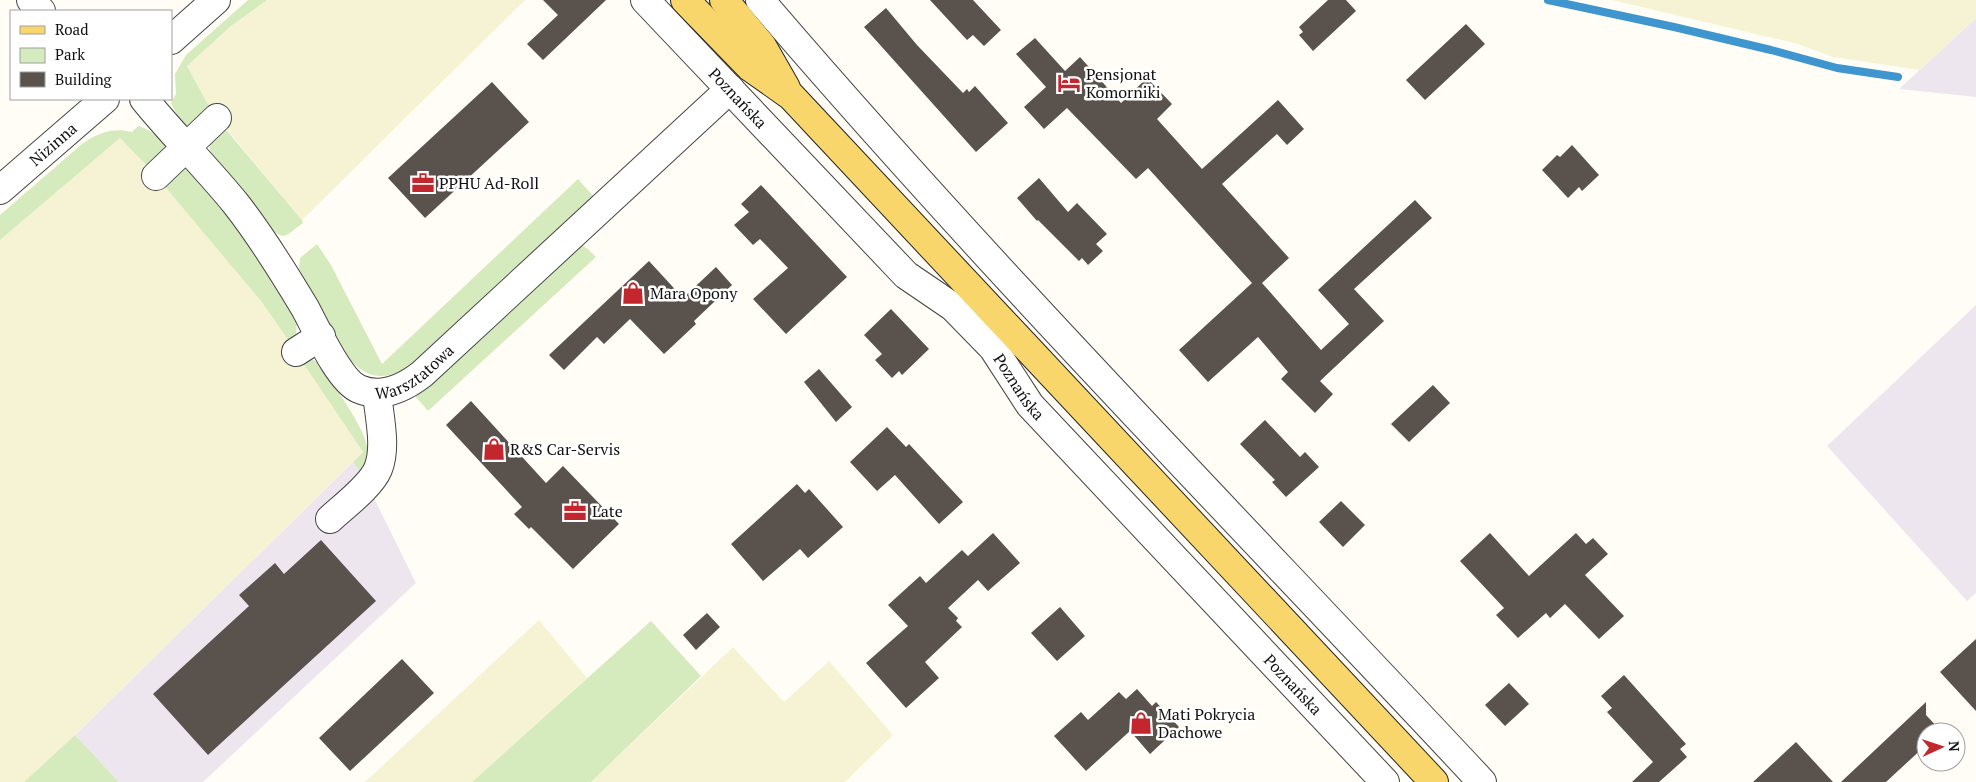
<svg xmlns="http://www.w3.org/2000/svg" width="1976" height="782" viewBox="0 0 1976 782" font-family="'PT Serif',serif">
  <style>
    .industrial { fill: #eee6ef }
    .farmland { fill: #f6f3d4 }
    .green { fill: #d5ebbd }
    .lines { fill: none; stroke-linecap: round; stroke-linejoin: round }
    .stream { stroke: #3f96cf; stroke-width: 8 }
    .building { fill: #5a524d }
    .minor-casing { stroke: #444; stroke-width: 30 }
    .major-casing { stroke: #222; stroke-width: 30 }
    .minor { stroke: #fff; stroke-width: 28 }
    .major { stroke: #f9d66b; stroke-width: 28 }
    .labels { text-anchor: middle; stroke-width: 5; stroke-linejoin: round; paint-order: stroke }
    .poi-label { font-size: 16px; fill: #111; stroke: #fff; text-anchor: start }
    .street-label { font-size: 16px; fill: #111; stroke: #fff }
  </style>
  <rect width="100%" height="100%" fill="#fffdf5"/>
  <g class="industrial">
    <polygon points="1976,18 1976,97 1899,89 1911,78"/>
    <polygon points="1976,305 1976,593 1967,601 1827,446"/>
    <polygon points="353,462 367,484 416,583 203,782 119,782 75,735"/>
  </g>
  <g class="farmland">
    <polygon points="267,0 525,0 302,220 211,110 187,66 231,26"/>
    <polygon points="1612,0 1976,0 1976,18 1920,70 1833,57 1798,44"/>
    <polygon points="120,138 156,176 214,243 261,301 363,452 75,735 24,782 0,782 0,240"/>
    <polygon points="539,620 587,678 472,782 365,782"/>
    <polygon points="733,647 784,702 829,661 893,735 845,782 591,782"/>
  </g>
  <g class="green">
    <polygon points="248,0 267,0 231,26 187,66 211,110 189,126 182,123 179,119 171,103 176,94 175,74 186,55"/>
    <path d="M138,126c10,3 25,11 27,22l-16,20 -29,-30 -120,102v-25l82,-71c16,-11 30,-17 50,-12z"/>
    <polygon points="223,126 302,220 303,223 287,235 282,236 274,232 249,197 210,153 209,141"/>
    <polygon points="186,169 190,172 226,213 259,259 297,320 296,336 290,343 261,301 162,183 182,170"/>
    <path d="M578,179l17,19 -176,162c-24,17 -45,25 -68,1l-52,-92 1,-11 17,-14 14,21 51,99z"/>
    <polygon points="583,246 588,249 596,257 428,411 415,396 577,248"/>
    <path d="M310,358l9,5c13,21 48,66 49,89 0,9 -3,15 -7,22l-8,-12 10,-10 -62,-92z"/>
    <polygon points="651,621 701,676 591,782 472,782"/>
    <polygon points="75,735 119,782 24,782"/>
  </g>
  <g class="lines">
    <polyline class="stream" points="1548,0 1674,27 1771,50 1837,68 1898,77"/>
  </g>
  <g class="building">
    <polygon points="543,0 606,0 543,60 527,44 558,15"/>
    <polygon points="930,0 973,0 1001,30 984,46 973,35 967,40"/>
    <polygon points="1328,0 1346,0 1356,11 1313,51 1299,35 1303,32 1299,27"/>
    <polygon points="886,8 917,45 963,93 967,89 969,92 975,86 1008,123 976,152 864,27"/>
    <polygon points="1466,24 1485,44 1425,100 1406,80"/>
    <polygon points="1035,38 1065,71 1080,57 1121,103 1147,78 1172,104 1157,119 1202,169 1278,100 1304,129 1287,145 1277,134 1222,184 1289,258 1262,283 1321,350 1349,324 1318,290 1415,200 1432,218 1354,289 1384,321 1320,381 1333,394 1315,413 1281,379 1288,372 1258,337 1208,382 1179,350 1252,283 1148,168 1136,179 1067,108 1044,129 1024,107 1046,87 1016,54"/>
    <polygon points="492,82 529,122 425,218 388,178"/>
    <polygon points="1572,145 1599,175 1582,191 1579,187 1568,198 1542,170 1557,155 1560,157"/>
    <polygon points="1039,178 1068,212 1077,203 1107,234 1096,244 1103,251 1088,265 1082,258 1079,261 1038,220 1037,221 1017,198"/>
    <polygon points="761,185 847,277 786,334 753,299 788,268 760,239 753,245 734,225 749,212 741,204"/>
    <polygon points="649,261 683,298 716,267 732,285 694,321 696,324 664,354 630,319 604,344 597,337 564,370 549,355"/>
    <polygon points="891,309 929,349 902,375 899,371 892,378 875,360 882,354 864,335"/>
    <polygon points="819,369 852,407 836,422 804,382"/>
    <polygon points="1433,385 1450,403 1409,442 1391,424"/>
    <polygon points="471,401 546,483 563,466 619,524 573,569 531,527 529,529 514,514 522,507 446,425"/>
    <polygon points="1265,420 1300,457 1305,452 1319,467 1286,497 1272,482 1275,480 1240,444"/>
    <polygon points="887,427 906,447 909,444 963,502 939,524 895,475 877,491 850,462"/>
    <polygon points="797,484 805,493 809,489 843,527 808,558 800,549 763,581 731,544"/>
    <polygon points="1341,501 1365,525 1343,547 1319,522"/>
    <polygon points="993,533 1020,563 988,591 978,580 948,608 958,618 956,621 962,627 925,662 939,678 906,708 866,663 908,626 888,605 920,576 926,583 962,550 968,556"/>
    <polygon points="1490,533 1529,576 1576,533 1586,544 1593,538 1608,554 1585,575 1624,616 1599,639 1565,604 1550,618 1546,613 1518,638 1496,615 1504,608 1460,561"/>
    <polygon points="321,540 376,601 208,755 153,694 249,606 239,595 275,563 284,574"/>
    <polygon points="1060,607 1085,636 1057,661 1031,633"/>
    <polygon points="707,613 720,627 696,650 683,635"/>
    <polygon points="1976,639 1976,711 1940,672"/>
    <polygon points="402,659 434,693 350,771 319,738"/>
    <polygon points="1624,675 1686,744 1680,749 1687,757 1659,782 1632,782 1653,762 1607,712 1612,708 1601,696"/>
    <polygon points="1509,683 1529,704 1505,726 1485,705"/>
    <polygon points="1137,689 1152,706 1156,702 1179,727 1150,754 1130,731 1086,771 1054,736 1081,712 1088,720 1119,692 1126,699"/>
    <polygon points="1926,702 1926,715 1942,732 1926,732 1926,745 1886,782 1841,782"/>
    <polygon points="1796,742 1833,782 1753,782"/>
  </g>
  <g class="lines">
    <defs>
      <g id="minor">
        <polyline points="31,0 41,11"/>
        <path id="s1" d="M645,0l261,275 47,32 40,41 37,57 355,377"/>
        <path d="M760,0c231,270 480,523 722,782"/>
        <polyline points="171,40 216,0"/>
        <path id="s2" d="M144,99c29,36 63,69 92,105 26,33 48,69 69,104 11,20 34,73 54,81 23,10 45,-1 63,-15l308,-285"/>
        <polyline points="156,176 217,118"/>
        <path id="s3" d="M0,190l105,-91"/>
        <polyline points="296,352 321,336"/>
        <path d="M330,519c14,-13 41,-33 48,-50 9,-22 1,-53 -1,-76"/>
      </g>
      <g id="major">
        <polyline points="685,0 750,67 791,96 1434,782"/>
        <polyline points="724,0 762,46 786,88"/>
      </g>
    </defs>
    <use href="#minor" class="minor-casing"/>
    <use href="#major" class="major-casing"/>
    <use href="#minor" class="minor"/>
    <use href="#major" class="major"/>
  </g>
  <defs>
    <symbol id="hotel-bare" viewBox="-9 -9 18 18"><path d="M-6-4.5h1.5V1H6V5H4.5V3h-9V5H-6ZM-4 0a1.8 1.8 0 1 1 3.6 0ZM.5 0V-2.5h3Q6-2.5 6 0Z" fill="#c4262e" stroke="#fff" stroke-width="2.5" paint-order="stroke"/></symbol>
    <symbol id="office-bare" viewBox="-9 -9 18 18"><path d="M-6-3h4V-5.5h4V-3h4V5H-6ZM-1-4.5V-3h2v-1.5ZM-6 0V1H6V0Z" fill="#c4262e" stroke="#fff" stroke-width="2.5" paint-order="stroke"/></symbol>
    <symbol id="shop-bare" viewBox="-9 -9 18 18"><path d="M-5-2.5h2.3a2.7 3.5 0 0 1 5.4 0H5L5.5 6h-11ZM-1.5-2.5h3a1.5 2.3 0 0 0-3 0Z" fill="#c4262e" stroke="#fff" stroke-width="2.5" paint-order="stroke"/></symbol>
  </defs>
  <g fill-rule="evenodd">
    <use href="#hotel-bare" x="1053" y="67" width="32" height="32"/>
    <use href="#office-bare" x="407" y="167" width="32" height="32"/>
    <use href="#shop-bare" x="617" y="277" width="32" height="32"/>
    <use href="#shop-bare" x="478" y="433" width="32" height="32"/>
    <use href="#office-bare" x="559" y="495" width="32" height="32"/>
    <use href="#shop-bare" x="1125" y="707" width="32" height="32"/>
  </g>
  <g class="labels">
    <g class="poi-label">
      <text x="1086" y="80">Pensjonat<tspan x="1086" dy="18">Komorniki</tspan></text>
      <text x="439" y="189">PPHU Ad-Roll</text>
      <text x="650" y="299">Mara Opony</text>
      <text x="510" y="455">R&amp;S Car-Servis</text>
      <text x="592" y="517">Late</text>
      <text x="1158" y="720">Mati Pokrycia<tspan x="1158" dy="18">Dachowe</tspan></text>
    </g>
    <g class="street-label">
      <text dy="6" stroke="none"><textPath href="#s1" startOffset="135">Poznańska</textPath></text>
      <text dy="6" stroke="none"><textPath href="#s3" startOffset="70">Nizinna</textPath></text>
      <text dy="6" stroke="none"><textPath href="#s2" startOffset="425">Warsztatowa</textPath></text>
      <text dy="6" stroke="none"><textPath href="#s1" startOffset="540">Poznańska</textPath></text>
      <text dy="6" stroke="none"><textPath href="#s1" startOffset="945">Poznańska</textPath></text>
    </g>
  </g>
  <rect x="10" y="10" width="162" height="90" fill="#ffffff" stroke="#a0a0a0"/>
  <rect x="20" y="26" width="25" height="8" fill="#f9d66b" stroke="#a0a0a0"/>
  <text x="55" y="35" font-size="15" fill="#111111">Road</text>
  <rect x="20" y="48" width="25" height="15" fill="#d5ebbd" stroke="#a0a0a0"/>
  <text x="55" y="60" font-size="15" fill="#111111">Park</text>
  <rect x="20" y="72" width="25" height="15" fill="#5a524d" stroke="#a0a0a0"/>
  <text x="55" y="85" font-size="15" fill="#111111">Building</text>
  <g transform="translate(1941 747) rotate(87)"><circle r="24" fill="#ffffff" stroke="#a0a0a0"/>
  <path d="M0-4L9 19L0 12L-9 19Z" fill="#c4262e"/>
  <text y="-8" font-size="14" font-weight="bold" text-anchor="middle" fill="#111111">N</text>
  </g>
</svg>
